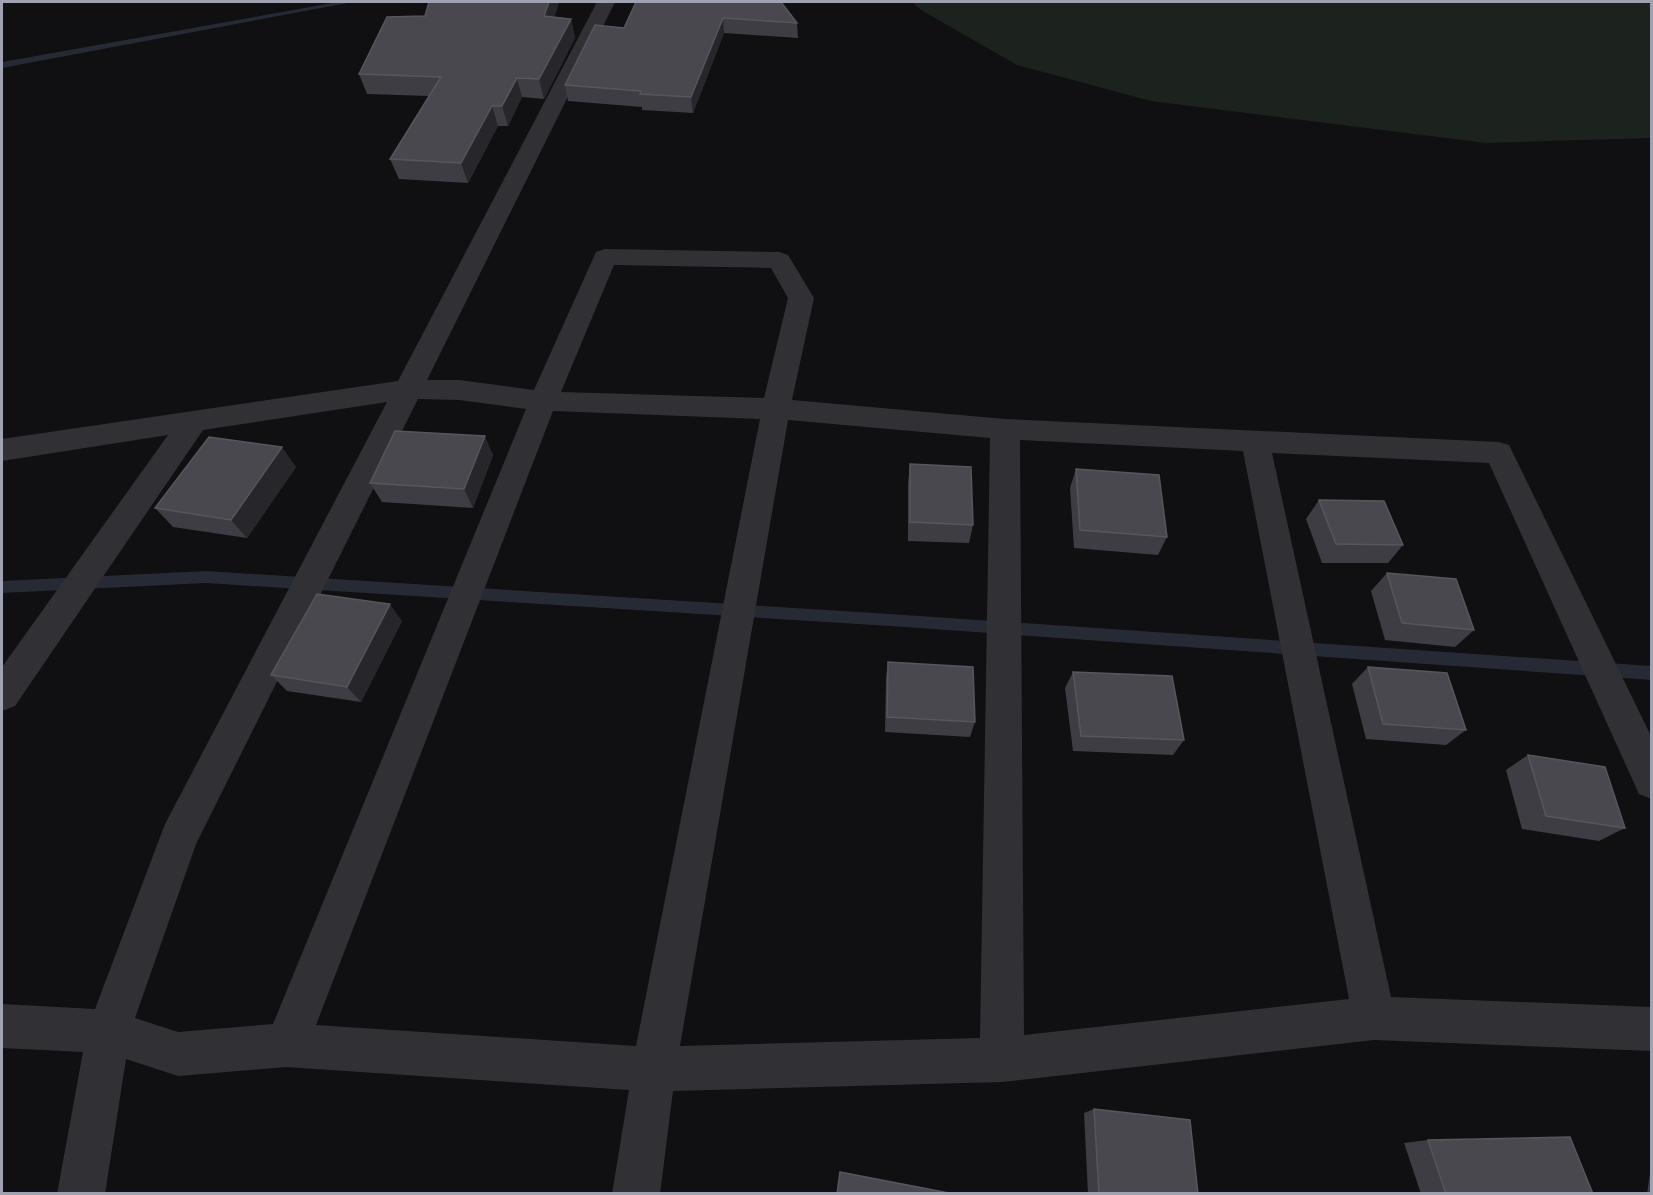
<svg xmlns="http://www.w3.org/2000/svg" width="1653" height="1195" viewBox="0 0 1653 1195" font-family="Poppins,sans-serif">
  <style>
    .green { fill: #1c231e }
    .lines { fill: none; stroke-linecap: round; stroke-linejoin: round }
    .stream { fill: #262a34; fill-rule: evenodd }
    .minor { fill: #313035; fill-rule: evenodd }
    .wall { fill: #3e3d43 }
    .shaded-wall { fill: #27262a }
    .building { fill: #49484f; stroke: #56565e; stroke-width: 1.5 }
  </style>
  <rect width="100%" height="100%" fill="#100f11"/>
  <polygon class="green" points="912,2 1651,2 1651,138 1486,143 1151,101 1017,65 921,10"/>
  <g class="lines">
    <g class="stream">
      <polygon points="338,2 353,2 2,68 2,62"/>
      <polygon points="206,571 890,614 1652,666 1652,680 890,626 206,583 2,593 2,581"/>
    </g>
    <path class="minor" d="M597,2h18l-188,378h32l75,10 62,-138 9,-3 174,3 9,3 26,43 -22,102 213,19 494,23 10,3 143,293v61l-13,-5 -150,-331 -217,-10 119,544 261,10v44l-278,-11 -372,42 -329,9 -13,103h-48l17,-104 -343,-23 -108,9 -52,-17 -21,135h-48l26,-142 -81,-4v-44l93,5 70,-185 222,-422 -184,28 -188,276 -13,5v-44l166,-232 -166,26v-22l396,-58zM614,265l157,3 17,30 -24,100 -203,-6zM418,399l41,1 67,9 -253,615 -95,8 -43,-14 61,-174zM553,411l207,8 -124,627 -320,-21zM788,420l202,18 -10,600 -300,8zM1020,440l223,11 106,548 -325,36z"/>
  </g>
  <g class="wall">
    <polygon points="429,2 559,2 554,17 571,19 575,38 544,99 522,97 508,126 498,126 468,183 399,179 390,159 429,96 367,94 359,74 425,16"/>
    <polygon points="636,2 797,23 798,38 724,33 693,113 642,110 642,107 568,101 565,85 624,28"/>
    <polygon points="493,455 473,508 382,502 370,483"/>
    <polygon points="910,464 973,525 969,543 908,541 908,484"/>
    <polygon points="296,467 247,538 173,527 155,508"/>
    <polygon points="1076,469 1167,537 1158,555 1074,548 1070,488"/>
    <polygon points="1319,500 1403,545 1388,563 1322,563 1306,519"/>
    <polygon points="1387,573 1474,630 1455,647 1385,640 1371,591"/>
    <polygon points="402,621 361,702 287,691 271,675"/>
    <polygon points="888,662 975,722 970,737 885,732 886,678"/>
    <polygon points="1368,667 1466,730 1446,745 1366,739 1352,684"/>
    <polygon points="1073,672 1184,740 1173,755 1073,751 1065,688"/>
    <polygon points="1528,755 1625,828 1599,841 1522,829 1506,770"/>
    <polygon points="1094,1109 1198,1194 1088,1194 1084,1113"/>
    <polygon points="1428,1140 1593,1194 1421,1194 1404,1143"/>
    <polygon points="1652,1160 1652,1194 1647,1194"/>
  </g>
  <g class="shaded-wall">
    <polygon points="549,2 559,2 549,36 544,16"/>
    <polygon points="723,18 724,33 693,113 691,97"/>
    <polygon points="571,19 575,38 544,99 539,79"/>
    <polygon points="517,78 522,97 508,126 502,106"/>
    <polygon points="492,106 498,126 468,183 461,163"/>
    <polygon points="485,436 493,455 473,508 464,489"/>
    <polygon points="282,447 296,467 247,538 231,520"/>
    <polygon points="390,604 402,621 361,702 347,687"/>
  </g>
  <g class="building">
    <polygon points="429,2 549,2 544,16 571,19 539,79 517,78 502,106 492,106 461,163 390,159 441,77 359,74 387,17 425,16"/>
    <polygon points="636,2 781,2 797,23 723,18 691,97 640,94 641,91 565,85 595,25 624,28"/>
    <polygon points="395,431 485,436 464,489 370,483"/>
    <polygon points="209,437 282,447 231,520 155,508"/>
    <polygon points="910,464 971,467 973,525 910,522"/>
    <polygon points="1076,469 1159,475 1167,537 1080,530"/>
    <polygon points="1319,500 1384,501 1403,545 1336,544"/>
    <polygon points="1387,573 1456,579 1474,630 1402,623"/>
    <polygon points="317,594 390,604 347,687 271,675"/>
    <polygon points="888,662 973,667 975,722 887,717"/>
    <polygon points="1368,667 1447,673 1466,730 1383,724"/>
    <polygon points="1073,672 1172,676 1184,740 1081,736"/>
    <polygon points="1528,755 1605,767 1625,828 1546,816"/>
    <polygon points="1094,1109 1190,1120 1198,1194 1099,1194"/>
    <polygon points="1570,1137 1593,1194 1446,1194 1428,1140"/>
    <polygon points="840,1172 954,1194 837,1194"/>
  </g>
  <rect width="1653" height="1195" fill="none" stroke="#a0a1b1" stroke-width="6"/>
</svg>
